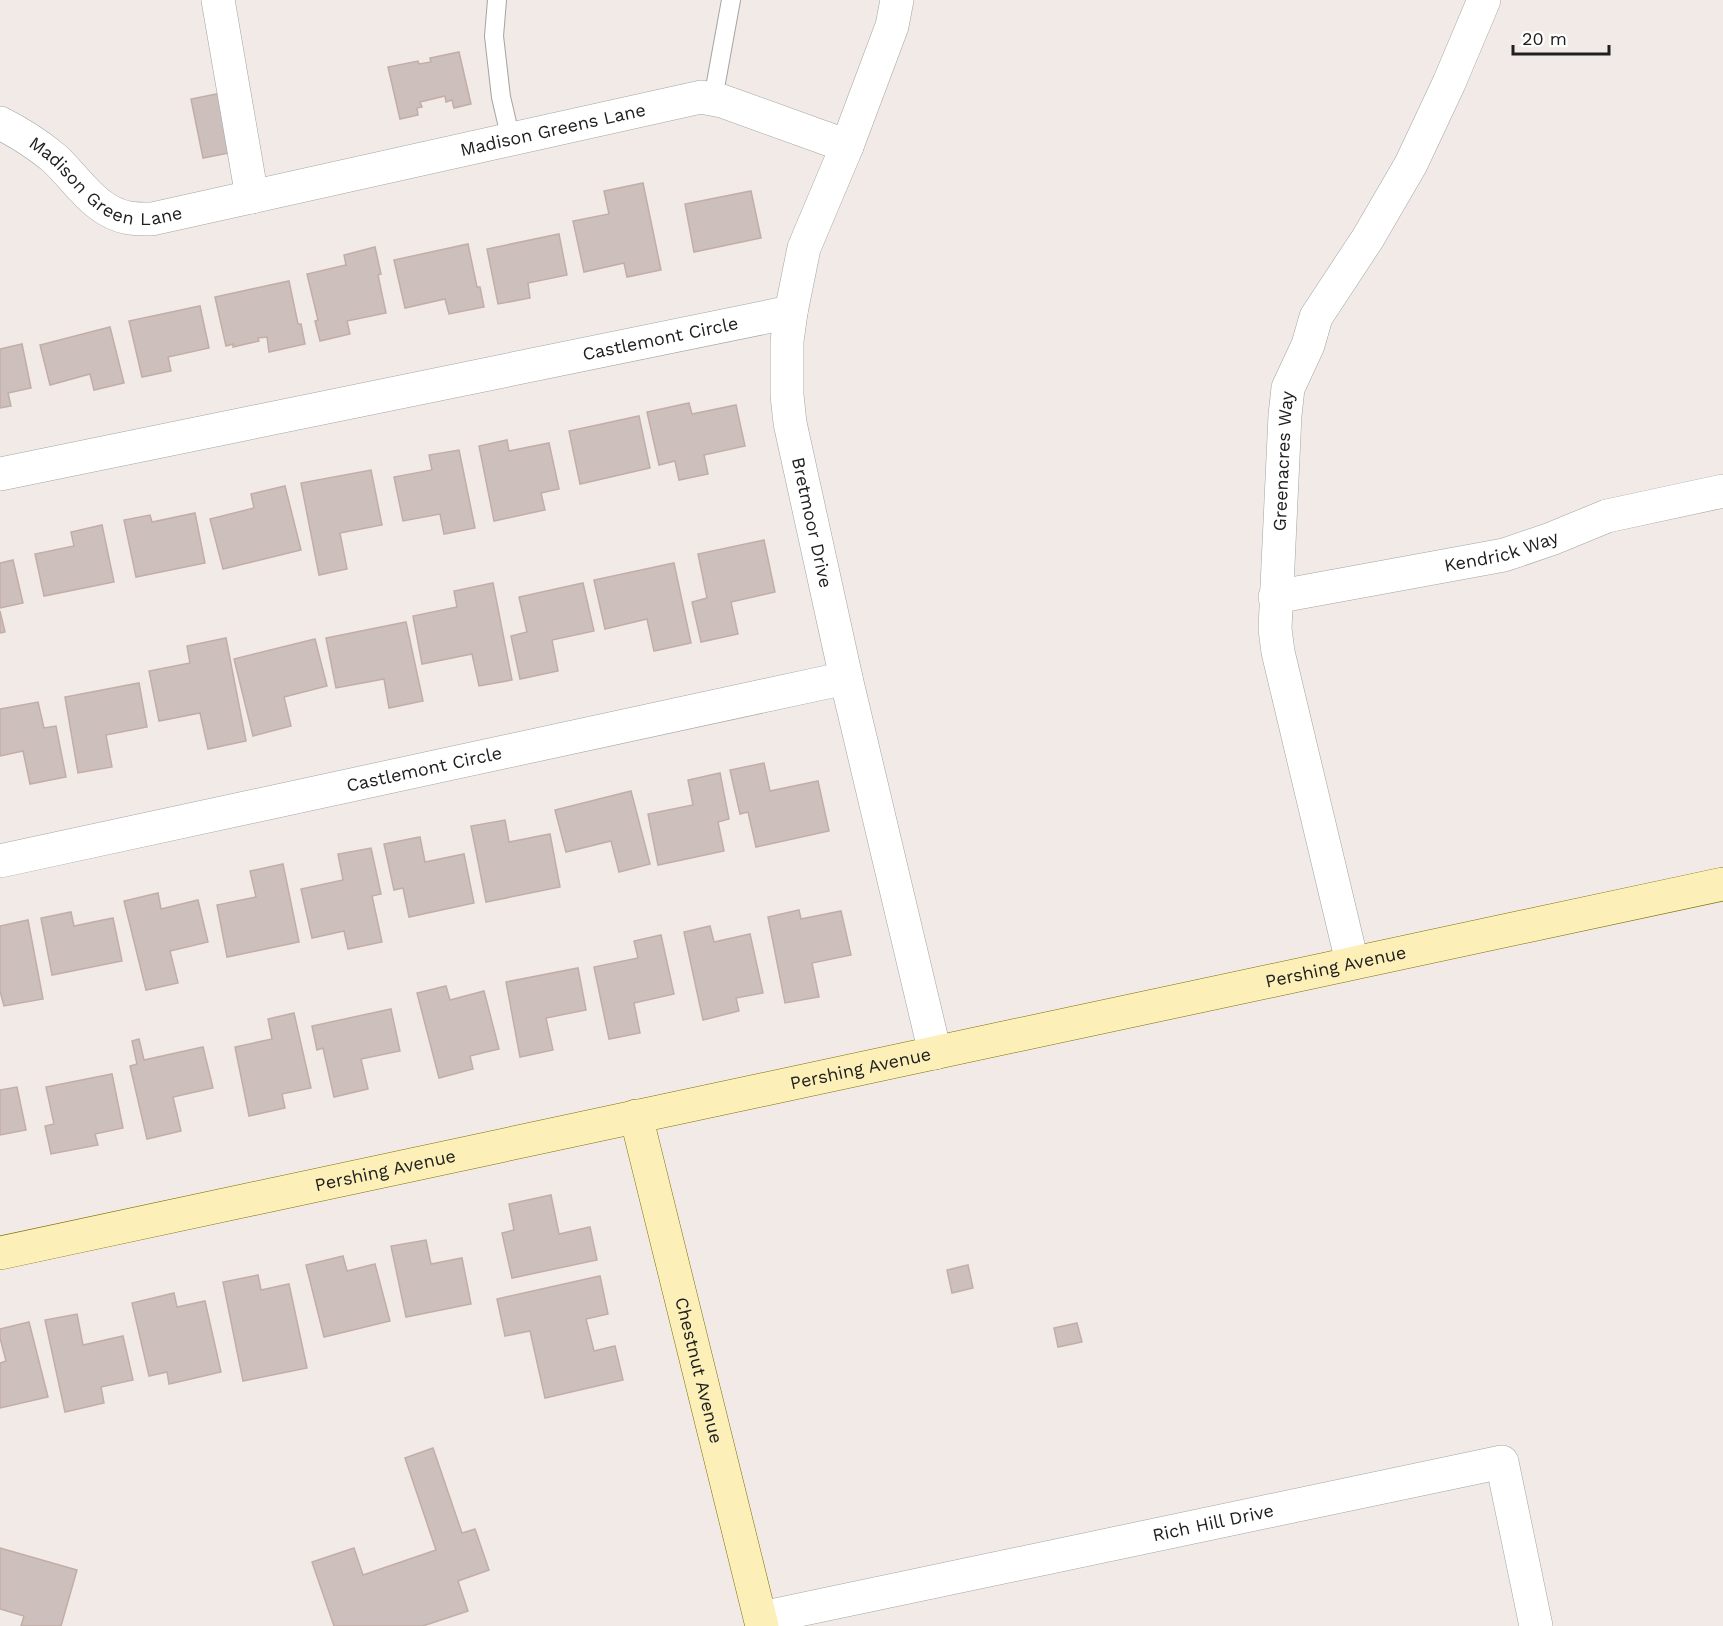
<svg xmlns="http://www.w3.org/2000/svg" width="1723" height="1626" viewBox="0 0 1723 1626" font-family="'Work Sans',sans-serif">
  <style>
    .building { fill: #cdbfbb; stroke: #c3ada7; stroke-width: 1.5 }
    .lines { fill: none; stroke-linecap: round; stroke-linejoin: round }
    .lane-casing { stroke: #a4a4a4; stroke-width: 20 }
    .street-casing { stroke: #a4a4a4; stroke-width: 34 }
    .secondary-casing { stroke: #7d6f00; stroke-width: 34 }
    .lane { stroke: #fff; stroke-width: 18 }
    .street { stroke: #fff; stroke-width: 33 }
    .secondary { stroke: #fcf0b8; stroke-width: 33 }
    .labels { text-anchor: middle; stroke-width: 5; stroke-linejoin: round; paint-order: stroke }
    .street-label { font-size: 18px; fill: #202020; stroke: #fff }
  </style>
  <rect width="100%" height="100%" fill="#f1eae6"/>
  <g class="building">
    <polygon points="459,52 471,104 454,108 452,100 446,102 445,96 420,102 422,107 417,108 418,115 400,119 388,67 418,61 419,64 431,62 430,58"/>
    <polygon points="222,93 234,152 203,158 191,99"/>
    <polygon points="643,183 661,270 627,277 624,263 584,272 573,221 609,214 604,191"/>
    <polygon points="751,191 761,238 694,252 685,204"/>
    <polygon points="559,234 567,275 528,283 530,298 498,304 487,249"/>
    <polygon points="468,244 477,287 480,287 484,307 449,314 445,299 405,308 394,260"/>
    <polygon points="375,247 381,274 378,275 386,313 347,321 350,334 320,341 315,321 318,320 307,274 346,265 344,255"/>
    <polygon points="289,281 298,324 301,324 305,344 269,352 267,337 258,338 259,341 233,347 233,344 226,346 215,297"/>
    <polygon points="200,306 209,348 168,357 171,371 142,377 129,321"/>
    <polygon points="110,327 124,383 94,390 90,374 50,385 40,345"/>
    <polygon points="22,344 31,388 8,393 11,406 0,408 0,349"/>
    <polygon points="689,403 692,414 736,405 745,446 704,455 708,474 679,480 675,461 659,465 647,412"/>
    <polygon points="639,416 650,468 580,484 569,431"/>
    <polygon points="507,440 509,451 549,443 559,489 541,493 545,510 494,521 479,446"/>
    <polygon points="459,450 475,528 444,534 440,514 403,521 394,477 432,470 429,455"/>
    <polygon points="371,470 382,525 340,533 347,569 319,575 301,483"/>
    <polygon points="285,486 301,550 223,569 210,519 254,508 251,494"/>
    <polygon points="195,513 205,563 136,577 124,520 150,515 152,522"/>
    <polygon points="102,525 114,582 44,596 35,554 74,546 71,532"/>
    <polygon points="764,540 775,592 731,602 738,634 701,642 692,602 707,598 698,554"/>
    <polygon points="13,560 23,603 0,608 0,563"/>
    <polygon points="674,563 691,643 654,651 647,619 605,629 594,580"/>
    <polygon points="493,583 512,680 479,686 472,654 422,664 413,616 457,607 454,591"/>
    <polygon points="583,583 594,631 552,640 558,671 520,679 511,636 527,632 519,597"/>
    <polygon points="0,611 5,632 0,633"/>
    <polygon points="406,622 423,701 389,708 384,679 336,688 326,638"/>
    <polygon points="226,638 246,741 208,749 200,713 159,721 149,671 190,663 187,646"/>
    <polygon points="315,639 327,686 284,697 291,726 253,736 234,659"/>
    <polygon points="139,683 147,727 106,735 112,767 78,773 65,697"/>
    <polygon points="38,702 44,728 56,726 66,777 30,784 23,751 0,756 0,709"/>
    <polygon points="764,763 770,791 818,781 829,831 756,847 748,812 740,814 730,770"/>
    <polygon points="720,773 729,819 718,822 724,851 658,865 648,814 693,805 688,780"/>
    <polygon points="631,791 650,864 619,872 611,841 566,852 555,810"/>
    <polygon points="505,820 509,842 550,834 560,887 486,902 471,826"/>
    <polygon points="420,837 425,862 464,854 474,903 409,917 403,888 394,890 384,844"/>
    <polygon points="371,848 381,894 372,896 382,942 348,949 344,931 312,938 301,889 343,880 338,854"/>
    <polygon points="283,864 299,942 227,957 217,905 256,897 250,871"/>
    <polygon points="158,893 161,909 198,900 208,942 170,951 178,983 146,990 124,901"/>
    <polygon points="799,910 801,919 841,911 851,955 812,963 819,997 785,1003 768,917"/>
    <polygon points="71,912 74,926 113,918 122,961 52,975 41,918"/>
    <polygon points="28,920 43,999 4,1006 0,991 0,926"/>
    <polygon points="710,926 714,942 750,934 763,993 736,998 739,1011 703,1020 684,932"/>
    <polygon points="661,935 674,994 634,1003 640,1033 609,1039 594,967 638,958 634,941"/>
    <polygon points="578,968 586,1010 546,1018 553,1050 520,1057 506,982"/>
    <polygon points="446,986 450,1000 484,991 499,1049 470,1056 473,1069 439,1078 417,993"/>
    <polygon points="391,1009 400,1051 361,1059 368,1089 334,1097 323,1048 317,1050 312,1026"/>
    <polygon points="294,1013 311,1088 282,1094 285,1108 249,1116 235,1047 272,1039 268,1019"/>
    <polygon points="139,1039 144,1060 203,1047 213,1088 173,1097 181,1131 147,1139 130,1066 137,1064 132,1041"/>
    <polygon points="112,1074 123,1128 95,1134 98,1145 51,1154 45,1126 54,1124 46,1087"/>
    <polygon points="17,1087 26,1130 0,1135 0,1090"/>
    <polygon points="551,1195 559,1234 590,1227 597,1260 512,1278 502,1233 514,1230 509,1204"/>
    <polygon points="426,1240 431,1264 462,1258 471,1304 406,1317 391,1246"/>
    <polygon points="343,1256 347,1271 375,1264 390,1321 324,1337 306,1265"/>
    <polygon points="968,1265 973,1288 952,1293 947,1270"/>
    <polygon points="258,1275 261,1290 289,1284 307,1368 243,1381 223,1282"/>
    <polygon points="600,1276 608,1314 586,1319 594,1351 615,1346 623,1380 545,1398 530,1331 505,1336 497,1299"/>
    <polygon points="174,1293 177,1307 205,1301 221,1372 169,1384 167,1372 149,1376 132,1303"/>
    <polygon points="77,1314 83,1345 123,1336 133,1380 101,1387 104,1403 65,1412 45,1320"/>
    <polygon points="29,1322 48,1397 0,1408 0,1363 6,1361 0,1338 0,1329"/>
    <polygon points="1077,1323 1082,1342 1058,1347 1054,1328"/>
    <polygon points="433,1448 462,1533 475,1529 489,1570 458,1581 468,1611 423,1626 334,1626 312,1562 354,1548 363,1575 436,1550 405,1458"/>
    <polygon points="0,1548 77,1570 61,1626 21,1626 24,1616 0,1609"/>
  </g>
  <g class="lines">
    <defs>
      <g id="lane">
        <polyline points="497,0 494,36 501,97 511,140"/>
        <polyline points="713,99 731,0"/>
      </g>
      <g id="street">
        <polyline points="218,0 252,197"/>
        <path id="s1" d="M897,0l-5,26 -45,120 -43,102 -13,64 -4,29v54l3,28 56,255 89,375"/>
        <path id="s2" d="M0,123c20,10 37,21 54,35 23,21 41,54 75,60 7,1 15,1 23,1l549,-122 21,4 125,45"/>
        <path id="s3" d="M0,474l791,-162"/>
        <path id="s4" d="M1275,597l229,-42 47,-16 56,-23 116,-25"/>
        <path id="s5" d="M0,861l846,-183"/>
        <path id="s6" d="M1352,962l-74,-310 -3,-23 10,-214 3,-27 20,-43 8,-28 52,-79 43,-74 38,-81 35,-83"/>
        <path id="s7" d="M761,1618l741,-156 34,164"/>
      </g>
      <g id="secondary">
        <path id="s8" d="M636,1116l126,510"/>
        <path id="s9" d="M0,1253l1723,-369"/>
      </g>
    </defs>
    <use href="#lane" class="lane-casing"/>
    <use href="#street" class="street-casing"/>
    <use href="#secondary" class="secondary-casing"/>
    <use href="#lane" class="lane"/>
    <use href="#street" class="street"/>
    <use href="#secondary" class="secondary"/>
  </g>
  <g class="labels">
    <g class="street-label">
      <text dy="6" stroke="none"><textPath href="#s2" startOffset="596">Madison Greens Lane</textPath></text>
      <text dy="6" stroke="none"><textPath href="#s2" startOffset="126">Madison Green Lane</textPath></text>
      <text dy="6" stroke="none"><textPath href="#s3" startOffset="674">Castlemont Circle</textPath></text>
      <text dy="6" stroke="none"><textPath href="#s6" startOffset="510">Greenacres Way</textPath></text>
      <text dy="6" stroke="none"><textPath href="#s1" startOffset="544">Bretmoor Drive</textPath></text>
      <text dy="6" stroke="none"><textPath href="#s4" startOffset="231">Kendrick Way</textPath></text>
      <text dy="6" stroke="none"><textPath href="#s5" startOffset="434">Castlemont Circle</textPath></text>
      <text dy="6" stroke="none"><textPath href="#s9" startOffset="1366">Pershing Avenue</textPath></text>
      <text dy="6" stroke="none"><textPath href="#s9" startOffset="880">Pershing Avenue</textPath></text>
      <text dy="6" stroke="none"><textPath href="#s9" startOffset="394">Pershing Avenue</textPath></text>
      <text dy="6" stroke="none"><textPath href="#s8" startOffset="262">Chestnut Avenue</textPath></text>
      <text dy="6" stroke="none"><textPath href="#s7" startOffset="462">Rich Hill Drive</textPath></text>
    </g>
  </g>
  <path d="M1513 45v9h96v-9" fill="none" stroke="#202020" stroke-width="3"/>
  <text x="1522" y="45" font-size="18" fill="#202020" stroke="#ffffff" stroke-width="4.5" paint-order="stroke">20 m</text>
</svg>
